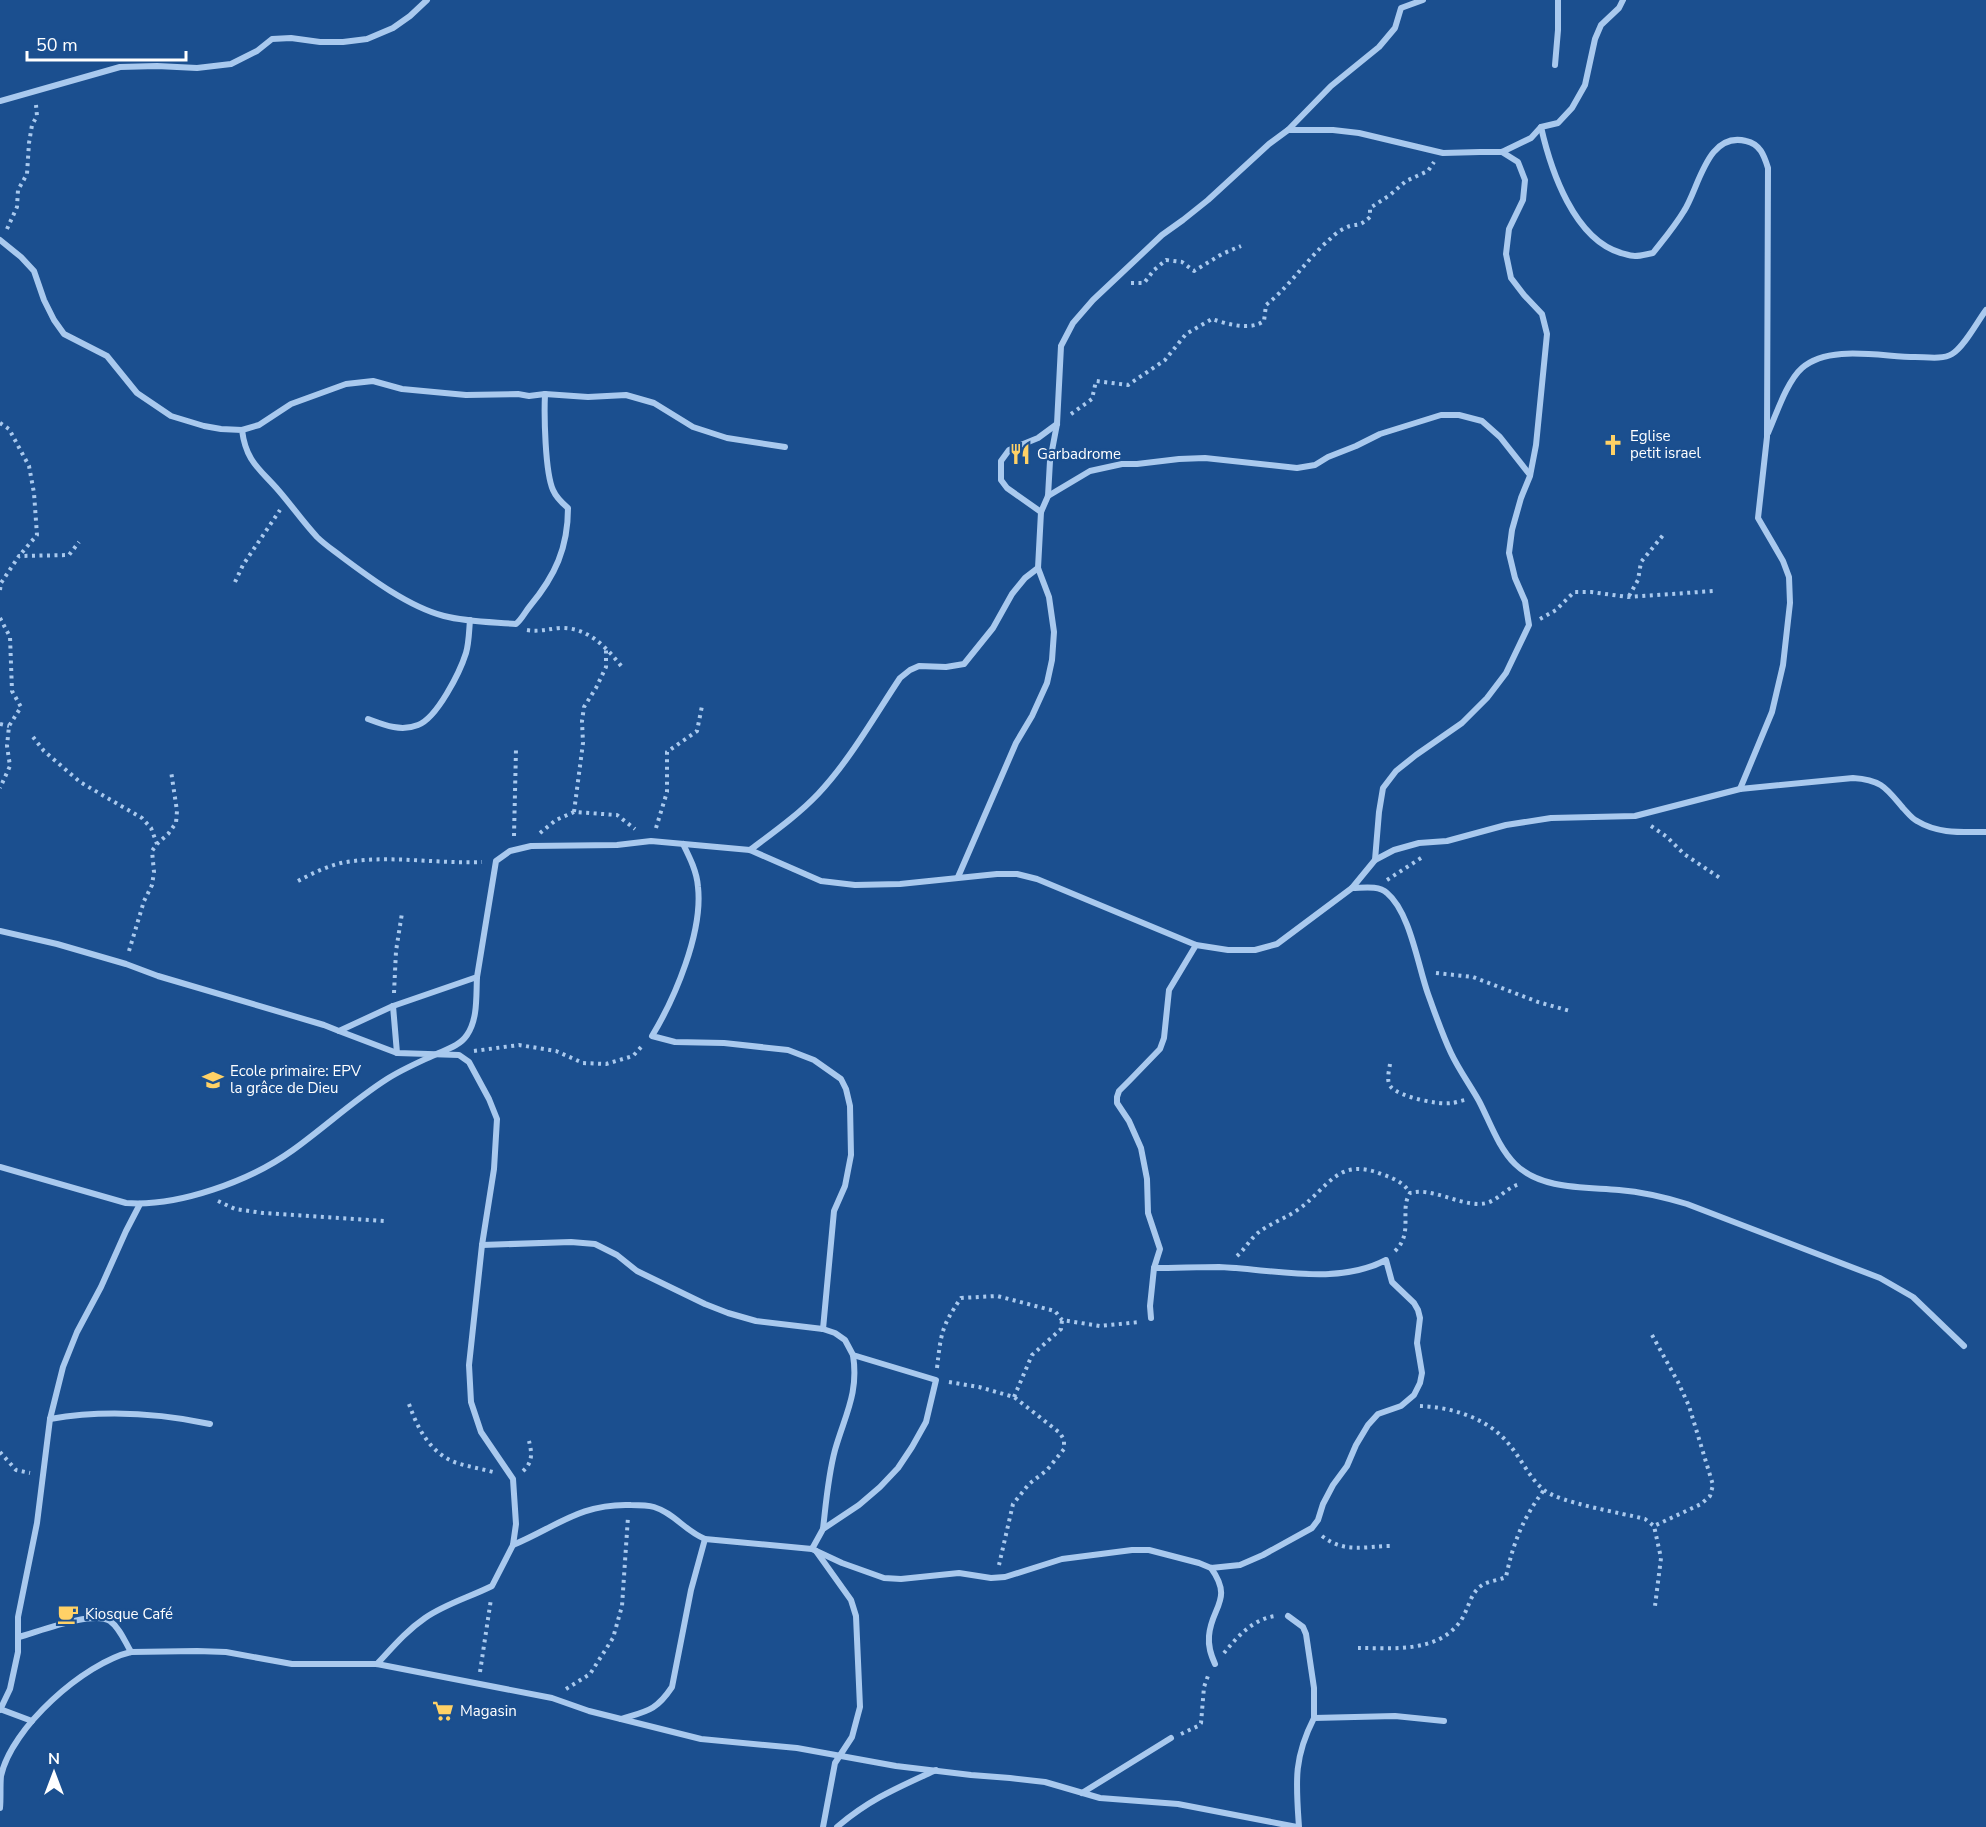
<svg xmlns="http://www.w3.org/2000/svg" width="1986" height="1827" viewBox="0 0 1986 1827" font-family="'Nunito Sans',sans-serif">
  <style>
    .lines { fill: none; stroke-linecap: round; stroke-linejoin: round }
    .path { stroke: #a9c9ee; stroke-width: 4; stroke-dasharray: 3 4.5; stroke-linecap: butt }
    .minor { stroke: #a9c9ee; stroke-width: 6 }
    .labels { text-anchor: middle; stroke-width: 4.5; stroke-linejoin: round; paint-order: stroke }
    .poi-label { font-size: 15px; fill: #fff; stroke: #1b4f8f; text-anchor: start }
  </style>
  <rect width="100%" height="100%" fill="#1b4f8f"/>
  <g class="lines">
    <g class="path">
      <polyline points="7,229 17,207 18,190 27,174 29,143 32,125 37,116 36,105"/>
      <polyline points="1131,283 1144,283 1154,270 1166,260 1182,262 1194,271 1222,254 1241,246"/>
      <path d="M1071,414l21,-15 4,-18 32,4 37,-25 21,-26 26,-15c15,5 38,12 52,2l2,-16c24,-19 41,-46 64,-66 4,-4 10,-9 15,-11 12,-6 12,1 25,-11v-9l20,-13 16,-14 22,-10 6,-9"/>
      <polyline points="0,423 9,429 29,466 34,493 37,535 19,556"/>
      <polyline points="235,582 243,565 280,510"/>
      <polyline points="0,590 1,583 19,556 69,555 79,542"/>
      <polyline points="1629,596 1638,580 1641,562 1664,534"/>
      <polyline points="0,618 10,637 12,691 21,707 9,726 7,746 10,766 0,788"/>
      <polyline points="1540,619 1556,610 1574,592 1591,592 1628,597 1714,591"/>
      <path d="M527,630c12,2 21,-1 33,-2 28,-1 46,19 62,39"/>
      <polyline points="0,724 9,726"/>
      <polyline points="33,737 44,751 80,782 142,818 151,828 157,844"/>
      <polyline points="574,812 583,743 582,721 584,707 596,688 606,667 606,648"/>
      <polyline points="1651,826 1667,837 1684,854 1720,878"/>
      <polyline points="656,828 667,792 667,752 697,731 702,706"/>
      <polyline points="540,833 556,820 574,812 617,815 635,829"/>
      <polyline points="514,836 516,749"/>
      <polyline points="1387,880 1421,858"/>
      <path d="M298,881c15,-8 31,-16 48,-19 45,-7 91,2 136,0"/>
      <polyline points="129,951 144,901 152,885 154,872 152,851 157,844 168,834 176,823 177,811 171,771"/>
      <polyline points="1436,973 1473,977 1538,1002 1570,1011"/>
      <polyline points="394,993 396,951 402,913"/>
      <polyline points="474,1051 519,1045 556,1051 583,1063 606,1064 633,1056 643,1045"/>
      <path d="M1390,1064c-1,7 -4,18 1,23 9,10 47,18 60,16 4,0 9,-2 14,-3"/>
      <polyline points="218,1201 235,1209 263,1213 384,1221"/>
      <path d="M1395,1251c19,-18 4,-41 15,-58 20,-6 47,11 69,11 18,0 25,-16 41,-20"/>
      <path d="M1237,1256c8,-7 14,-18 22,-24 12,-9 27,-14 40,-23 31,-23 39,-53 85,-34 11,4 20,8 26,18"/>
      <polyline points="1652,1335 1678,1382 1689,1406 1713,1485 1710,1496 1701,1504 1654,1526"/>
      <path d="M937,1368c4,-34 4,-41 24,-70l36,-2 58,15 7,9 38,6 40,-4"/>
      <polyline points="949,1382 979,1387 1014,1397 1060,1433 1064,1440 1064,1449 1047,1470 1029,1484 1013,1504 999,1565"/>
      <polyline points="1014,1397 1032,1355 1061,1329 1062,1320"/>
      <path d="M409,1404c9,26 23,52 51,60 11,3 22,5 33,8"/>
      <path d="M1420,1406c31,1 67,12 87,36 13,14 22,36 37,48 16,13 78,23 101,29l9,7 7,32 -6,48"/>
      <polyline points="0,1452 16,1470 30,1473"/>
      <path d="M523,1471c10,-9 9,-18 6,-30"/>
      <path d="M1322,1536c23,18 43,10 70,10"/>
      <path d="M1358,1648c34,0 78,5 101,-25 10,-12 10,-31 25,-39 6,-3 15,-4 22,-7 7,-34 17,-59 38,-87"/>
      <path d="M1224,1653c13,-16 29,-34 51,-37"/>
      <polyline points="480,1672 491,1599"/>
      <polyline points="566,1689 590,1674 613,1638 622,1606 628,1517"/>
      <polyline points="1181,1734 1198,1726 1201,1723 1204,1687 1209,1673"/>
    </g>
    <g class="minor">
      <polyline points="1555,65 1558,30 1558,0"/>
      <polyline points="0,101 120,67 157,66 197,68 231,64 257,51 272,39 291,38 320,42 343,42 367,39 393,28 410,16 427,0"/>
      <path d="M1541,127c10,44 33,112 80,126 4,1 9,3 14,3 6,0 12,-2 18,-3 11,-14 22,-27 31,-42 15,-23 23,-80 62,-70 14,3 18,14 22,27l-1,269 -9,81 25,43 6,16 1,26 -7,62 -11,47 -32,77"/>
      <polyline points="1288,130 1331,86 1379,47 1395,28 1401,8 1423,0"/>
      <path d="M0,240l21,17 13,14 10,29 10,20 10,14 43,22 30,37 34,23 33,10 17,3 21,1c4,32 18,39 37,61 13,15 24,31 38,46 7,7 16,13 25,20 28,21 67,50 102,59 23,6 48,6 72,8 6,-5 9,-12 14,-18 25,-30 38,-58 38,-98 -6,-5 -12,-11 -15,-18 -8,-18 -9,-75 -8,-96"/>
      <polyline points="242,430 259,425 291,404 346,384 373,381 402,389 466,395 518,394 529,396 545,394 588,397 626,395 654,403 693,427 727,438 785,447"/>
      <path d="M1768,433c8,-18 19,-52 34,-65 27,-24 81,-11 113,-11 11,0 27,3 37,-3 12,-7 25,-32 34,-44"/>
      <polyline points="1048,496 1090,471 1122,464 1137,464 1179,459 1205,458 1297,468 1315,465 1328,457 1356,446 1380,434 1441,415 1459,415 1482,421 1500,437 1530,475"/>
      <polyline points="1041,512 1007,488 1001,480 1001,461 1009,450 1038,438 1057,424"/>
      <path d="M368,719c16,6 33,13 50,6 19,-7 42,-53 48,-72 3,-10 3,-22 4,-33"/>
      <path d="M683,844c7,14 14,28 15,43 5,45 -23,111 -46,149l23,6 49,1 64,7 26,10 27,19 5,10 4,17 1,49 -6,31 -11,25 -11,118"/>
      <path d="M750,850c24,-18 48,-35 68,-56 32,-34 56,-77 82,-116l10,-8 9,-4 27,1 18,-3 29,-36 19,-34 13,-16 13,-10"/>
      <polyline points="1375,860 1379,812 1383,788 1396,771 1416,755 1462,723 1487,698 1506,673 1529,625 1525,601 1515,578 1509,553 1512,530 1521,498 1530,476 1536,445 1547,334 1542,314 1524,295 1511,278 1506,254 1509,229 1523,200 1525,180 1518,162 1502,152"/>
      <polyline points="958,877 1016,743 1032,716 1047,683 1052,660 1054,632 1049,597 1038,568 1041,512 1048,496 1050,461 1057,424 1061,346 1073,323 1093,300 1162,235 1183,220 1208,200 1269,144 1288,130 1333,130 1359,133 1443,153 1480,152 1502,152 1531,138 1541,127 1558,123 1572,108 1585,85 1595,39 1601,25 1619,8 1623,0"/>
      <path d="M1352,888c11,0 26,-3 35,5 23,19 31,73 41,101 7,19 14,40 23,59 8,17 19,32 28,48 11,21 19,46 36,63 26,26 71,23 104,26 24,2 45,7 68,14l193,74 33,19 51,49"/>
      <path d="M0,931l57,13 69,20 32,12 166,49 15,6 54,-25 84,-29 19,-116 14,-10 21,-5 86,-1 34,-4 99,9 71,31 34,4 45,-1 97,-10h20l20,5 159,66 32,5h27l22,-6 75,-56 23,-28 19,-10 25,-7 28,-2 59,-16 45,-7 84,-2 105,-27 113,-11c29,2 33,10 50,30 5,5 8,10 14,13 21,13 45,11 69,11"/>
      <polyline points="393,1006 397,1053"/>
      <path d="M339,1031l58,22 62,2 10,7 20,37 8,20 -3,50 -12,76 -13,120 2,37 10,30 32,47 3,45 -3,21 -21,41c-22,11 -47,18 -67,32 -19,13 -33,30 -48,46"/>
      <path d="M0,1167l126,36c52,4 124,-22 167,-53 32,-23 61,-50 94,-71 14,-9 30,-16 45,-23 12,-6 27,-9 35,-21 11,-16 9,-39 10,-58"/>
      <path d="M482,1245l89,-3 24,2 22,11 20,16 68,33 23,9 28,8 67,8 12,4 10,7 8,15 83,25 -10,42 -14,25 -14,21 -18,19 -21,18 -36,24 -11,20 -107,-10c-20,-8 -31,-26 -51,-32 -7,-2 -16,-2 -23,-2 -50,-2 -75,22 -118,40"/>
      <polyline points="1151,1318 1150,1306 1154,1268 1160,1249 1148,1213 1147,1179 1141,1148 1129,1121 1117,1103 1117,1097 1119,1091 1130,1080 1160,1049 1164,1038 1169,990 1196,945"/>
      <path d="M50,1419c52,-9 108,-6 160,5"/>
      <path d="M823,1529c3,-26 5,-53 12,-79 10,-35 24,-57 18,-95"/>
      <path d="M812,1549l30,14 42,15 17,1 58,-6 32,5 14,-1 57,-18 70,-9h17l50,13 12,5 29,-3 23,-10 49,-27 6,-8 5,-16 10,-19 14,-19 9,-21 12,-20 10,-11 23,-8 13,-11 6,-12 2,-10 -5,-30 3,-25 -2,-8 -4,-7 -22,-21 -6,-22c-49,26 -114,9 -167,7 -22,0 -43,1 -65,1"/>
      <polyline points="816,1551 851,1600 856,1616 860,1707 852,1737 835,1763 823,1827"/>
      <path d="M1211,1568c23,32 0,39 -2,68 -1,11 2,19 6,28"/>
      <polyline points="1288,1616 1303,1627 1306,1634 1314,1688 1314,1718"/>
      <path d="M19,1637c19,-5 74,-27 91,-16 10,7 15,21 21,31"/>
      <polyline points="0,1709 32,1721"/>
      <polyline points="0,1710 10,1689 18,1652 18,1617 37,1523 50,1419 63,1367 77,1332 101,1287 126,1231 140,1204"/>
      <path d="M621,1719c26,-8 35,-8 51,-32l19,-97 14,-51"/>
      <polyline points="1082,1793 1171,1738"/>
      <path d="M0,1808c1,-10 0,-22 1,-32 10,-48 83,-113 130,-124l66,-1 29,1 66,12h85l175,34 37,13 112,28 96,9 99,18 75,9 39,3 35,4 55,16 78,6 119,23"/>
      <path d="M837,1827c33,-28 60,-39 99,-57"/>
      <path d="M1299,1827c-3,-44 -6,-68 15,-109l81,-2 49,5"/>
    </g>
  </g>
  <defs>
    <symbol id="church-bare" viewBox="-9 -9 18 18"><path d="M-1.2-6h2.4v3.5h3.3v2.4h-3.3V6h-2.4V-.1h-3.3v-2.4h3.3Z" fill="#ffd166" stroke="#1b4f8f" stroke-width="2.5" paint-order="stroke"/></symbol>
    <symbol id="restaurant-bare" viewBox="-9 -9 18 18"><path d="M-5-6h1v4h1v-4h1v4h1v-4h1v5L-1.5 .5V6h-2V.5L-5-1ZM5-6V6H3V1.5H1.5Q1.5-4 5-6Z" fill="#ffd166" stroke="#1b4f8f" stroke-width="2.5" paint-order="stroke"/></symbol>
    <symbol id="school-bare" viewBox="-9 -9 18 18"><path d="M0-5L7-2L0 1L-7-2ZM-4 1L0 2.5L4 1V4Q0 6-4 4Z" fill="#ffd166" stroke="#1b4f8f" stroke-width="2.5" paint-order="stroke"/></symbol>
    <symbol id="cafe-bare" viewBox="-9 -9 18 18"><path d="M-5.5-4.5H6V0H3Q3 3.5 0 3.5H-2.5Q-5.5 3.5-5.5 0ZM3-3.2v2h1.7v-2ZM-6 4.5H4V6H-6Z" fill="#ffd166" stroke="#1b4f8f" stroke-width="2.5" paint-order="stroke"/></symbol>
    <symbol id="supermarket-bare" viewBox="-9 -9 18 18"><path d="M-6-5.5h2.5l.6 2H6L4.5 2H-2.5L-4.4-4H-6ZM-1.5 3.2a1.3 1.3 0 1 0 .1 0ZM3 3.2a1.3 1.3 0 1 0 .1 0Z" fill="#ffd166" stroke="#1b4f8f" stroke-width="2.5" paint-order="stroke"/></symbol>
  </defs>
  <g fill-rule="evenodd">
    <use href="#church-bare" x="1598" y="430" width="30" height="30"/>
    <use href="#restaurant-bare" x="1005" y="439" width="30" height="30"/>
    <use href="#school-bare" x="198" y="1065" width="30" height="30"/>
    <use href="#cafe-bare" x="53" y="1599" width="30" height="30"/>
    <use href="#supermarket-bare" x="428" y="1696" width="30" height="30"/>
  </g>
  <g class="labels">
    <g class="poi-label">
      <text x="1630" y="441">Eglise<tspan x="1630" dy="17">petit israel</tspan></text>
      <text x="1037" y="459">Garbadrome</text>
      <text x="230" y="1076">Ecole primaire: EPV<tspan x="230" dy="17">la grâce de Dieu</tspan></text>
      <text x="85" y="1619">Kiosque Café</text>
      <text x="460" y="1716">Magasin</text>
    </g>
  </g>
  <g transform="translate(54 1773)" stroke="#1b4f8f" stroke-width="4.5" paint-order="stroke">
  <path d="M0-4.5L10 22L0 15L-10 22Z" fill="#ffffff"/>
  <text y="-9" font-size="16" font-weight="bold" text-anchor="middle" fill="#ffffff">N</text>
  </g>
  <path d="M27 51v9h159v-9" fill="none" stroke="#ffffff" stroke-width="3"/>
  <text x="36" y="51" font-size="18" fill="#ffffff" stroke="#1b4f8f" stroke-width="4.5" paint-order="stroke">50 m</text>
</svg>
